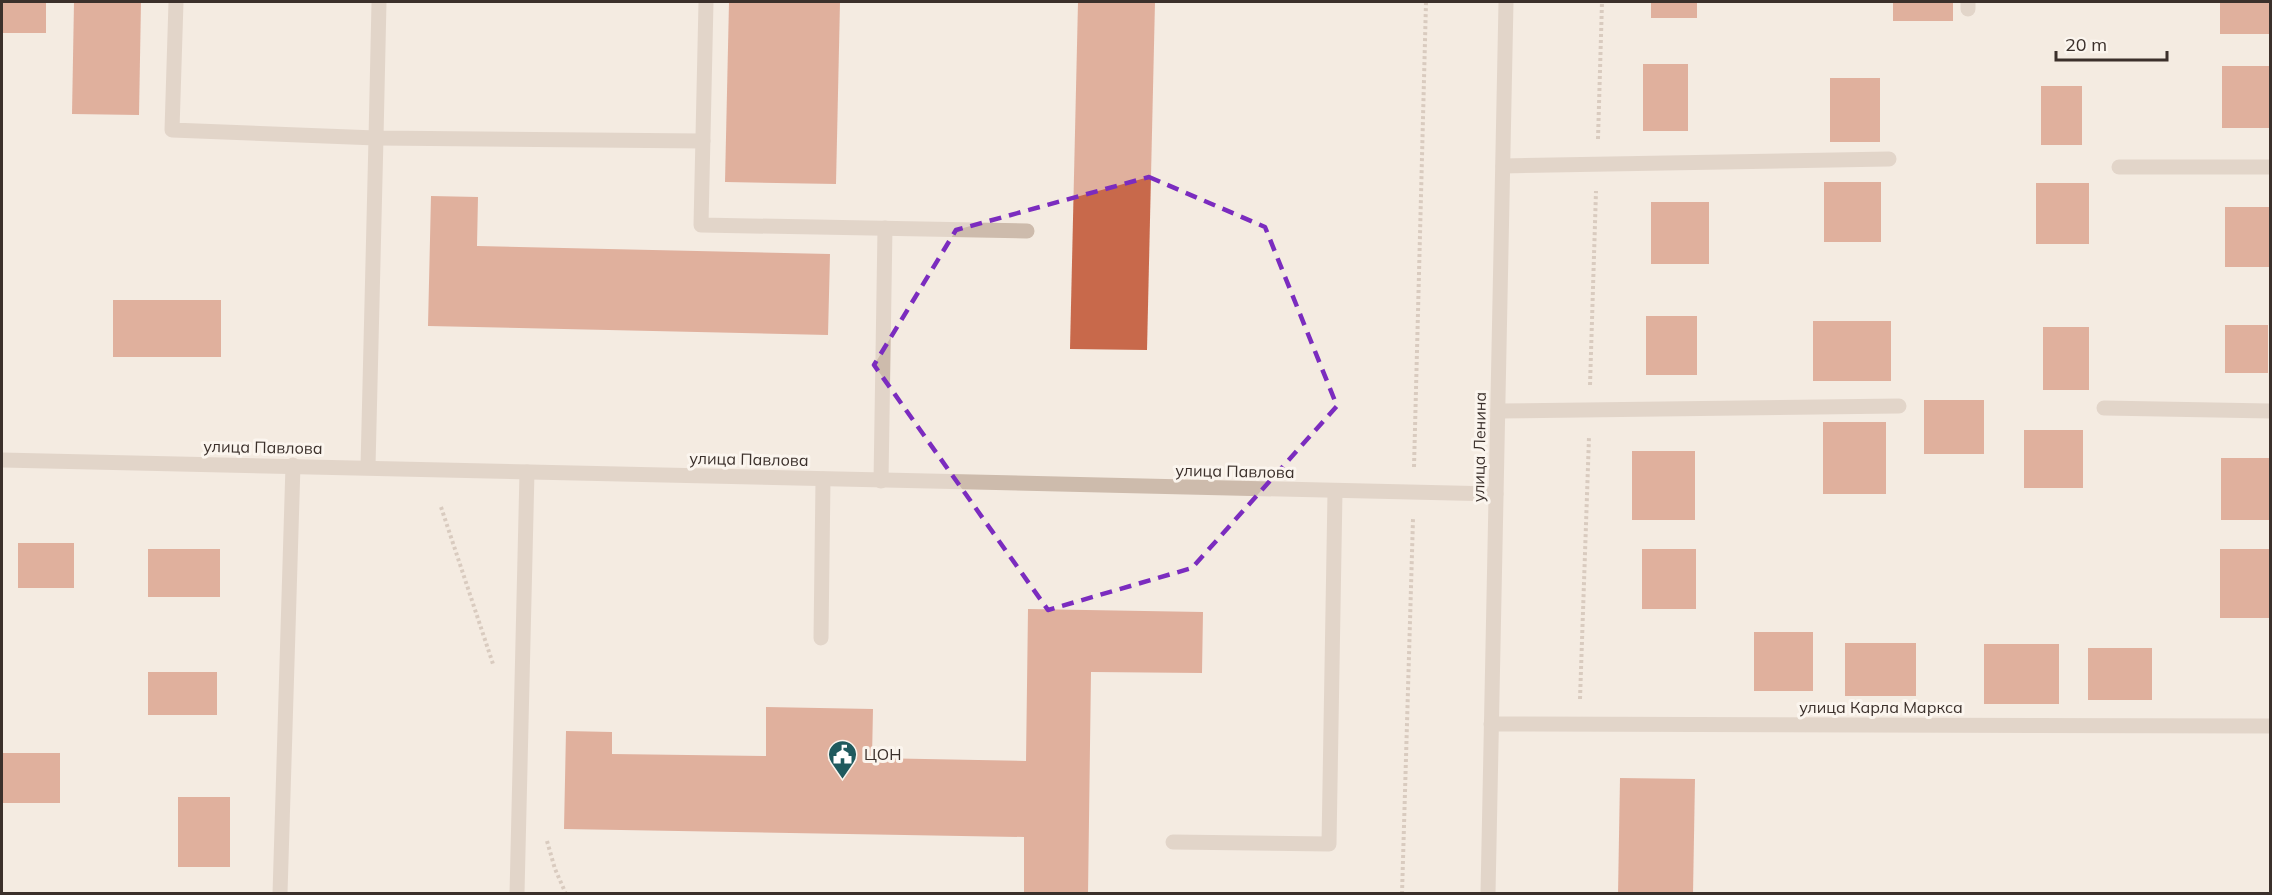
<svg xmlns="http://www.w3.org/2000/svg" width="2272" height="895" viewBox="0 0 2272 895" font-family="Mulish,sans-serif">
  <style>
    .building { fill: #c8694b }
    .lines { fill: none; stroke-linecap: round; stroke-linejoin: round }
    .path { stroke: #b9a596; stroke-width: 4; stroke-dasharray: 3 3; stroke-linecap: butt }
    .service { stroke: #cdbbac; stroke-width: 15 }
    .minor { stroke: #cdbbac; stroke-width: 15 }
    .tertiary { stroke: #cdbbac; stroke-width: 15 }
    .marked { fill: none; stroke: #7b2cbf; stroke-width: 4.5; stroke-dasharray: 12 8; stroke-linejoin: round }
    .labels { text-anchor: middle; stroke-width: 6; stroke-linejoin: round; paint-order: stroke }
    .street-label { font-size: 16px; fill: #3b302b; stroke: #fbf5ee }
    .poi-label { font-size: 16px; fill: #3b302b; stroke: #fbf5ee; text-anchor: start }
  </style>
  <rect width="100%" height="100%" fill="#f4ebe1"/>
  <g class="building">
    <rect x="2" y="2" width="44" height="31"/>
    <polygon points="74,2 141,2 139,115 72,114"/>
    <polygon points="729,2 840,2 836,184 725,182"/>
    <polygon points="1078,2 1155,2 1147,350 1070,349"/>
    <rect x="1651" y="2" width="46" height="16"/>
    <rect x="1893" y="2" width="60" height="19"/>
    <rect x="2220" y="2" width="50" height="32"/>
    <rect x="1643" y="64" width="45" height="67"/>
    <rect x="2222" y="66" width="48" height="62"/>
    <rect x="1830" y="78" width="50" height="64"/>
    <rect x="2041" y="86" width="41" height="59"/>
    <rect x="1824" y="182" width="57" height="60"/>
    <rect x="2036" y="183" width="53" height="61"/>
    <polygon points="431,196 478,197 477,246 830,254 828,335 428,326"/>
    <rect x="1651" y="202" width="58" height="62"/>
    <rect x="2225" y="207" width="45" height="60"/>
    <rect x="113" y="300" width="108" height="57"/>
    <rect x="1646" y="316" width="51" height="59"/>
    <rect x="1813" y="321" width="78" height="60"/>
    <rect x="2225" y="325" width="43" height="48"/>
    <rect x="2043" y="327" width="46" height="63"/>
    <rect x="1924" y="400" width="60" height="54"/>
    <rect x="1823" y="422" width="63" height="72"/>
    <rect x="2024" y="430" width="59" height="58"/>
    <rect x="1632" y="451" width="63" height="69"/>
    <rect x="2221" y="458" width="49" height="62"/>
    <rect x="18" y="543" width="56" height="45"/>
    <rect x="148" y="549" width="72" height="48"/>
    <rect x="1642" y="549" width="54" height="60"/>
    <rect x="2220" y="549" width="50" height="69"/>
    <polygon points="1028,609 1203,612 1202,673 1091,672 1088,894 1024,894 1024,837 564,829 566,731 612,732 612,754 766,756 766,707 873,709 872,758 1026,761"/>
    <rect x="1754" y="632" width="59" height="59"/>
    <rect x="1845" y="643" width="71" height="53"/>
    <rect x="1984" y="644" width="75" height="60"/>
    <rect x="2088" y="648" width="64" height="52"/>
    <rect x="148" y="672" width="69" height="43"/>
    <rect x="2" y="753" width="58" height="50"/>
    <polygon points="1620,778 1695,779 1693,894 1618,894"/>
    <rect x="178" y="797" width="52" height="70"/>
  </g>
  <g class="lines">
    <g class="path">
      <polyline points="1598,139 1602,2"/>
      <polyline points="1590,385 1596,191"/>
      <polyline points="1414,467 1426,2"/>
      <polyline points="441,507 493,664"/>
      <polyline points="1580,699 1589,437"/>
      <polyline points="547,841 555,869 566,894"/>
      <polyline points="1402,894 1413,519"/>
    </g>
    <g class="service">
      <polyline points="176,2 172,130 376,138 368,467"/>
      <polyline points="379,2 376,138 703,141"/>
      <polyline points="706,2 701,225 1027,231"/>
      <polyline points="1968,2 1968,9"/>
      <polyline points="1503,166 1889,159"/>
      <polyline points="2119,167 2270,167"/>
      <polyline points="2104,408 2270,411"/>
      <polyline points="1498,411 1899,406"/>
      <polyline points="881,481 885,228"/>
      <polyline points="821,638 823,479"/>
      <polyline points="1173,842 1329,844 1335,492"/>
      <polyline points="517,894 527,472"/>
    </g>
    <g class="minor">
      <polyline points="2,460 1496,494"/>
      <polyline points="1491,724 2270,726"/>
      <polyline points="280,894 293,465"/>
    </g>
    <polyline class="tertiary" points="1488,894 1506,2"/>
  </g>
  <path d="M0 0H2272V895H0ZM1149,177l116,50 72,179 -145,162 -144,42 -174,-245 82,-135z" fill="#f4ebe1" fill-opacity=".55" fill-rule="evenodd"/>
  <path class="marked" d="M1149,177l116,50 72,179 -145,162 -144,42 -174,-245 82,-135z"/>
  <defs>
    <symbol id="civic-pin" viewBox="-11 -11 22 30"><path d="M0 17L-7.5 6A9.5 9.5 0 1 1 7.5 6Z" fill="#1f5a5e" stroke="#fbf5ee"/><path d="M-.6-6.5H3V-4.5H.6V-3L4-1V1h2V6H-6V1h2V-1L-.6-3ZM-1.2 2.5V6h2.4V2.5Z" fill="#fff"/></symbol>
  </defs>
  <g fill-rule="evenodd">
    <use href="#civic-pin" x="826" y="738" width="33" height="45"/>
  </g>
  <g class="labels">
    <g class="street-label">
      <text transform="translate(263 447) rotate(1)" y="6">улица Павлова</text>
      <text transform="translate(1479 447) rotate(-89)" y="6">улица Ленина</text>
      <text transform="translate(749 459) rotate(1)" y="6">улица Павлова</text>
      <text transform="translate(1235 471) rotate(1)" y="6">улица Павлова</text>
      <text x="1881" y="713">улица Карла Маркса</text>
    </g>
    <g class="poi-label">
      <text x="864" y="760">ЦОН</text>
    </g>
  </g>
  <rect width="2272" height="895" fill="none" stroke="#3b302b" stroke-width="6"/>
  <path d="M2056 51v9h111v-9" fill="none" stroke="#3b302b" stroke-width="3"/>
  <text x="2065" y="51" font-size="18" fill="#3b302b" stroke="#fbf5ee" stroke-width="4.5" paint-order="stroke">20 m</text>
</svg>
